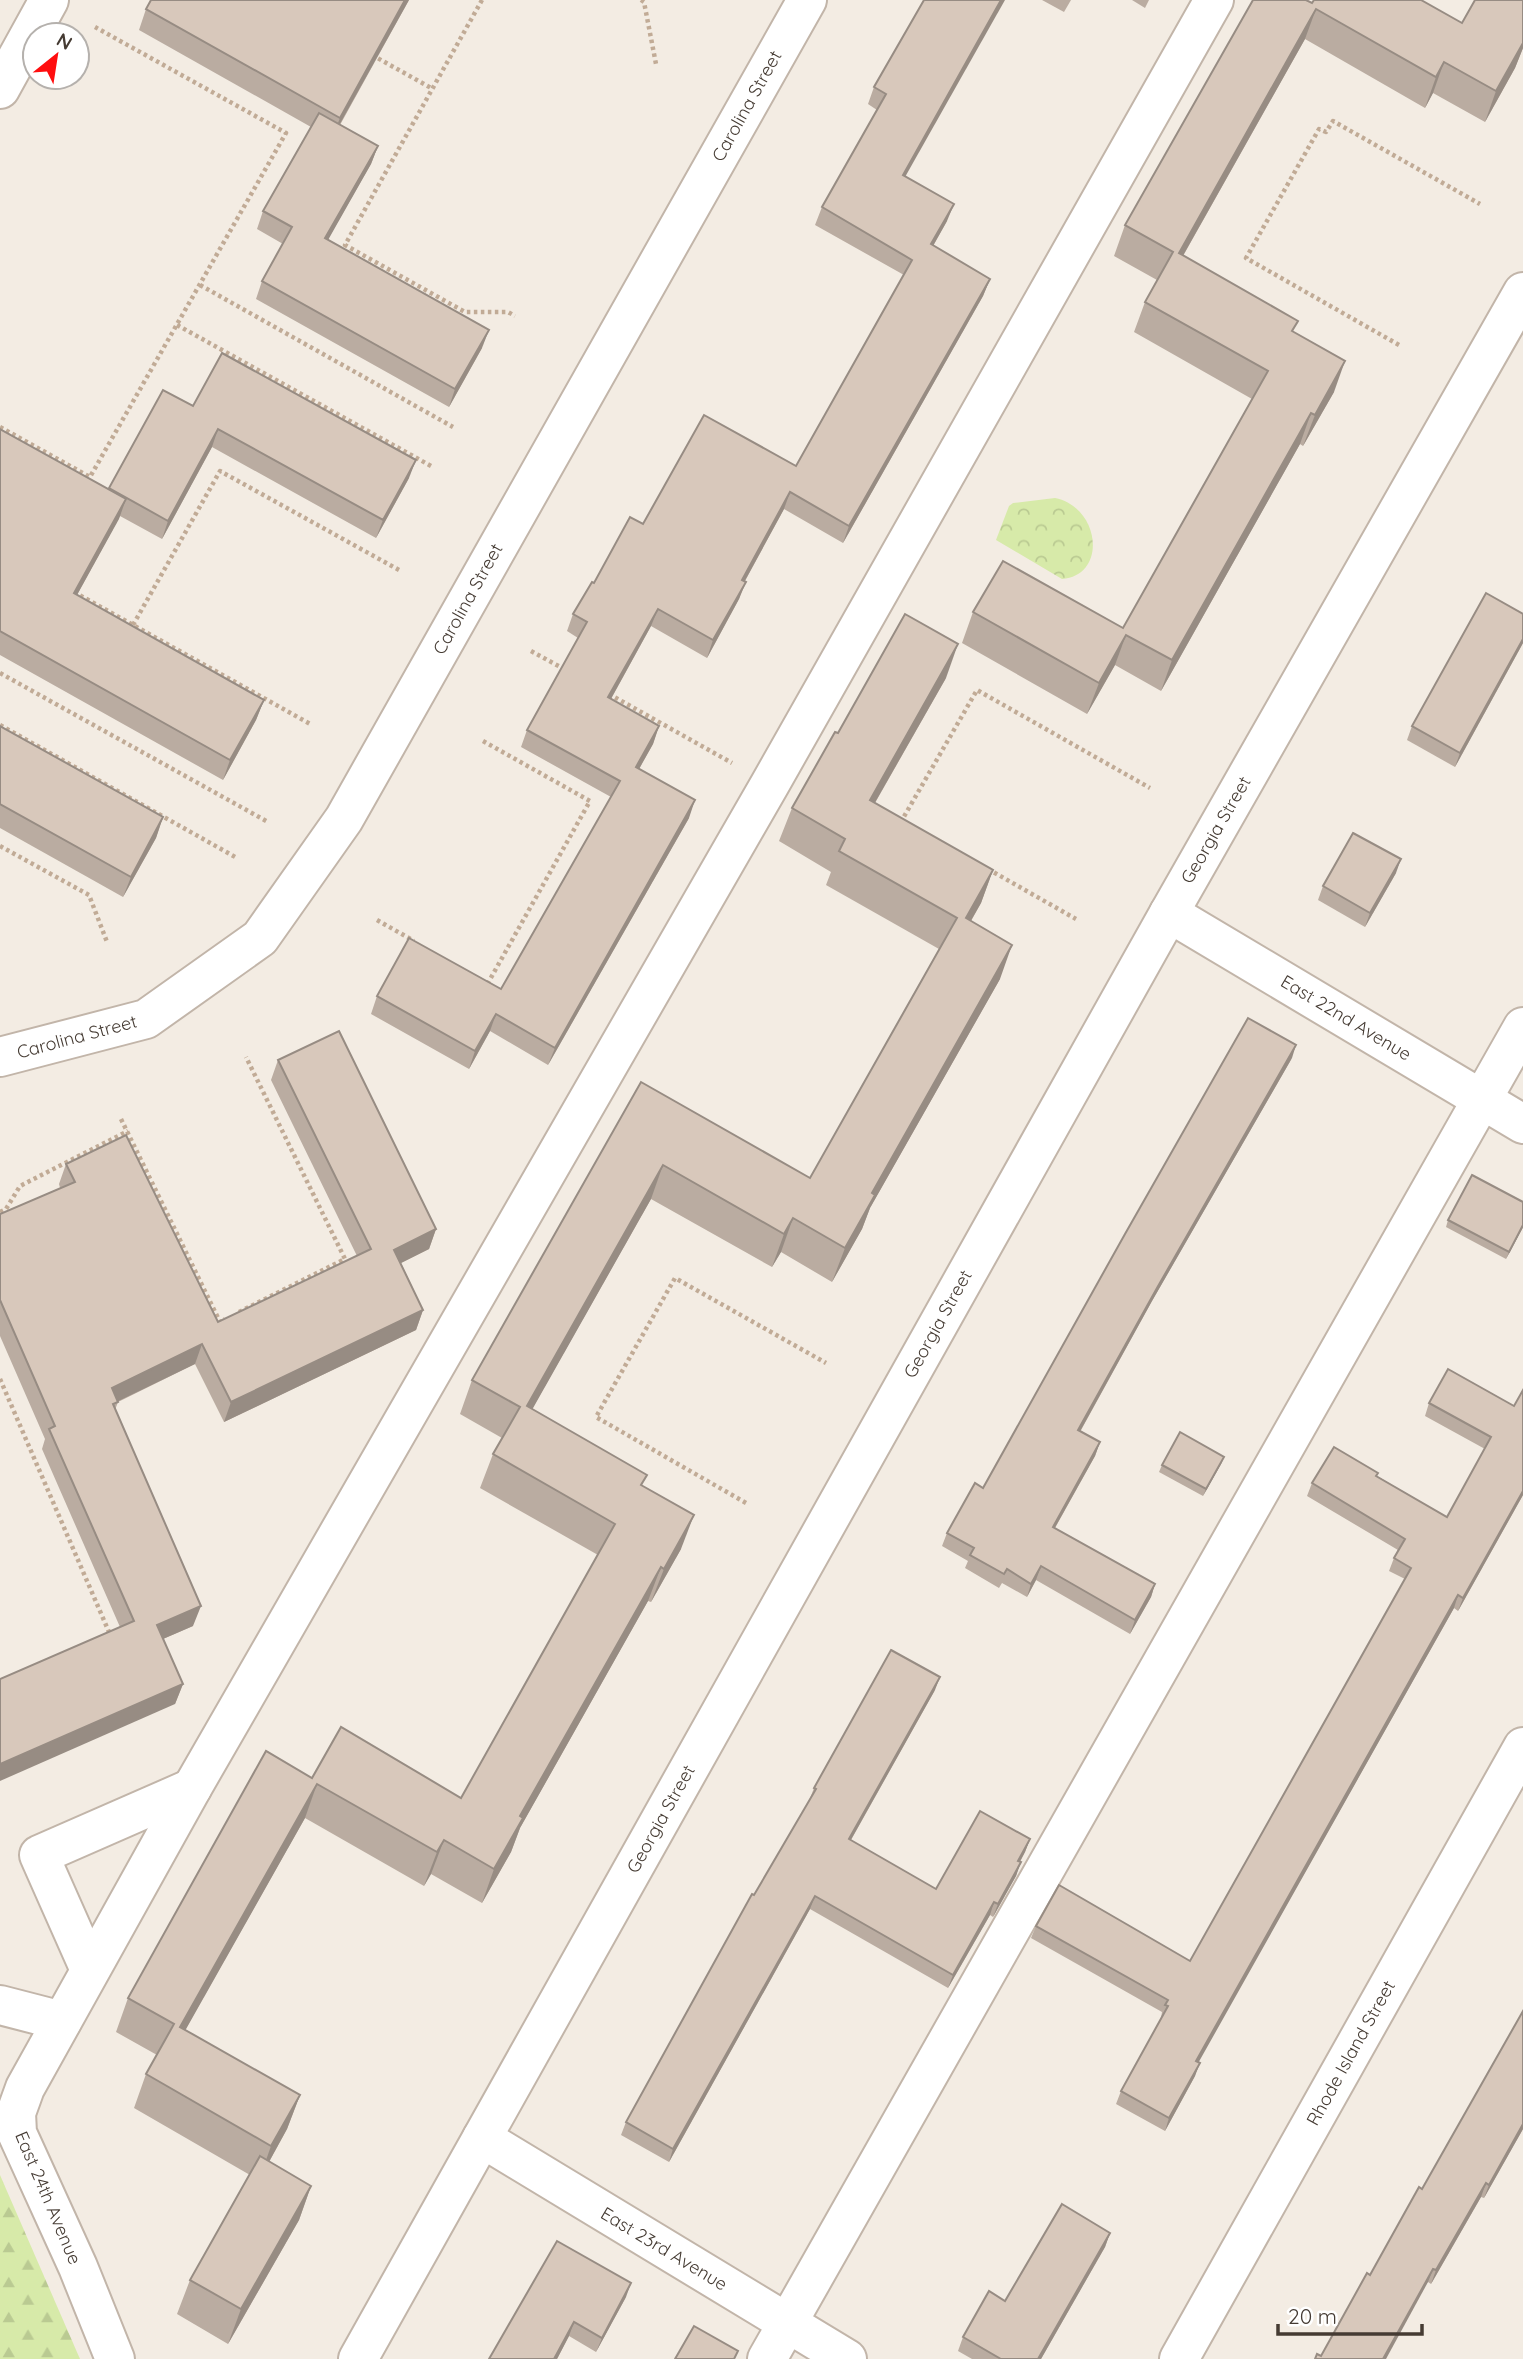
<svg xmlns="http://www.w3.org/2000/svg" width="1523" height="2359" viewBox="0 0 1523 2359" font-family="Quicksand,sans-serif">
  <style>
    .forest { fill: url(#forest-firs) }
    .park { fill: url(#park-crowns) }
    .lines { fill: none; stroke-linecap: round; stroke-linejoin: round }
    .minor-casing { stroke: #c2b5a9; stroke-width: 42 }
    .path { stroke: #c1ab96; stroke-width: 4.5; stroke-dasharray: 3.5 3.5; stroke-linecap: butt }
    .minor { stroke: #fff; stroke-width: 38 }
    .wall { fill: #baaca1 }
    .shaded-wall { fill: #978c83 }
    .building { fill: #d8c8bb; stroke: #978c83; stroke-width: 2 }
    .labels { text-anchor: middle; stroke-width: 5; stroke-linejoin: round; paint-order: stroke }
    .street-label { font-size: 18px; fill: #453b33; stroke: #fff }
  </style>
  <defs>
    <pattern id="forest-firs" width="22" height="20" patternUnits="userSpaceOnUse" patternTransform="scale(1.75)"><rect width="22" height="20" fill="#d7eaa9"/><path d="M5 1l3.5 6h-7zM16 11l3.5 6h-7z" fill="#baca92"/></pattern>
    <pattern id="park-crowns" width="20" height="18" patternUnits="userSpaceOnUse" patternTransform="scale(1.75)"><rect width="20" height="18" fill="#d7eaa9"/><path d="M2 6a3 3 0 1 1 6 0M12 15a3 3 0 1 1 6 0" fill="none" stroke="#baca92"/></pattern>
  </defs>
  <rect width="100%" height="100%" fill="#f3ece3"/>
  <polygon class="forest" points="0,2175 80,2359 0,2359"/>
  <path class="park" d="M1055,498c45,9 53,77 7,81l-66,-39 13,-34 4,-3z"/>
  <g class="lines">
    <defs>
      <g id="minor">
        <polyline points="0,89 49,0"/>
        <polyline points="1169,913 1523,1124"/>
        <polyline points="0,1057 146,1019 260,938 344,819 807,0"/>
        <polyline points="90,1970 39,1855 192,1788"/>
        <polyline points="0,2005 62,2021"/>
        <polyline points="482,2138 847,2359"/>
        <polyline points="115,2359 78,2267 17,2133 16,2113 25,2088 192,1788 770,784 1214,0"/>
        <polyline points="358,2359 1169,913 1523,292"/>
        <polyline points="767,2359 1523,1027"/>
        <polyline points="1179,2359 1523,1747"/>
      </g>
    </defs>
    <use href="#minor" class="minor-casing"/>
    <g class="path">
      <polyline points="482,0 345,245 465,312 508,312 515,316"/>
      <polyline points="641,0 644,2 656,64"/>
      <polyline points="372,55 433,89"/>
      <polyline points="200,285 453,427"/>
      <polyline points="177,325 431,466"/>
      <polyline points="1399,345 1246,258 1319,129 1326,132 1333,121 1480,204"/>
      <polyline points="0,427 90,477 286,133 95,27"/>
      <polyline points="74,592 312,725"/>
      <polyline points="133,625 220,471 399,570"/>
      <polyline points="531,651 564,669"/>
      <polyline points="0,673 268,822"/>
      <polyline points="609,694 732,763"/>
      <polyline points="0,725 237,858"/>
      <polyline points="483,741 590,801 488,983 485,981"/>
      <polyline points="904,822 902,820 977,690 1150,788"/>
      <polyline points="0,846 89,895 107,942"/>
      <polyline points="988,869 1076,919"/>
      <polyline points="377,920 414,941"/>
      <polyline points="121,1119 220,1322 225,1319"/>
      <polyline points="0,1212 6,1209 20,1186 128,1131"/>
      <polyline points="239,1312 345,1259 246,1057"/>
      <polyline points="0,1379 109,1632 105,1634"/>
      <polyline points="746,1503 596,1417 675,1278 826,1363"/>
    </g>
    <use href="#minor" class="minor"/>
  </g>
  <g class="wall">
    <polygon points="409,0 340,125 378,146 371,164 328,239 482,348 449,407 256,299 262,281 283,244 257,229 263,211 311,127 139,30 146,9"/>
    <polygon points="1042,0 1071,0 1064,12"/>
    <polygon points="1132,0 1149,0 1145,8"/>
    <polygon points="1523,0 1523,48 1515,68 1485,122 1433,93 1425,108 1305,39 1183,256 1294,332 1334,392 1303,446 1300,444 1161,691 1115,665 1087,714 962,643 973,612 1123,628 1252,399 1134,332 1145,302 1157,280 1114,256 1125,225 1312,3 1462,23"/>
    <polygon points="891,57 905,177 947,221 933,246 990,279 983,296 843,543 784,509 745,581 739,599 707,658 651,626 611,699 659,726 653,744 639,769 689,818 548,1065 490,1031 469,1069 371,1014 377,996 501,989 611,797 521,747 527,730 578,638 567,631 573,614 594,583 643,524 796,466 904,275 815,225 822,207 877,110 868,104 874,87"/>
    <polygon points="193,406 409,478 376,538 212,447 162,539 120,516 77,595 264,700 256,720 223,780 0,655 0,429 108,489"/>
    <polygon points="1523,614 1523,643 1455,767 1407,740 1412,726"/>
    <polygon points="946,678 875,803 993,870 981,903 971,921 1000,979 870,1208 862,1229 832,1282 781,1252 772,1267 651,1199 532,1409 643,1486 681,1549 651,1602 648,1601 520,1828 511,1852 482,1903 431,1874 424,1886 305,1818 185,2030 300,2095 287,2129 269,2162 311,2186 299,2220 228,2344 177,2314 190,2280 250,2175 134,2108 146,2074 157,2055 116,2032 128,1998 312,1778 461,1798 598,1555 480,1488 493,1454 502,1438 460,1414 472,1380 641,1082 810,1178 939,949 826,885 831,872 779,841 792,808 838,733"/>
    <polygon points="0,726 163,817 156,838 123,897 0,828"/>
    <polygon points="1396,873 1365,927 1318,900 1323,886"/>
    <polygon points="1292,1058 1152,1301 1080,1432 1100,1442 1095,1456 1055,1528 1155,1584 1151,1597 1130,1634 1036,1580 1027,1597 1002,1583 999,1588 965,1568 968,1561 942,1546 947,1533 983,1488"/>
    <polygon points="278,1060 436,1229 429,1249 401,1263 423,1310 416,1330 224,1422 195,1364 118,1402 115,1410 193,1626 163,1639 183,1684 175,1704 120,1627 42,1449 45,1439 0,1336 0,1214 60,1188 59,1184 66,1164 218,1322 357,1256 271,1080"/>
    <polygon points="1523,1202 1523,1227 1506,1259 1446,1227 1448,1220"/>
    <polygon points="1523,1390 1523,1495 1458,1611 1454,1608 1198,2062 1195,2076 1165,2131 1116,2104 1121,2091 1161,2018 1162,2012 1031,1938 1036,1926 1190,1961 1405,1579 1389,1571 1394,1558 1398,1550 1307,1496 1312,1483 1377,1476 1447,1517 1485,1449 1425,1416 1429,1403 1514,1406"/>
    <polygon points="1224,1457 1221,1464 1203,1496 1159,1472 1162,1465"/>
    <polygon points="935,1690 851,1840 936,1889 1030,1839 1025,1852 1020,1862 1016,1876 993,1917 990,1915 948,1988 810,1909 669,2162 621,2135 626,2122 809,1801 814,1788"/>
    <polygon points="1523,2011 1523,2129 1484,2198 1481,2197 1431,2284 1428,2282 1321,2356 1422,2189"/>
    <polygon points="1110,2233 1105,2247 1041,2359 972,2359 958,2351 963,2337 1005,2301"/>
    <polygon points="626,2297 596,2352 569,2336 557,2359 489,2359"/>
  </g>
  <g class="shaded-wall">
    <polygon points="405,0 409,0 332,138 340,118"/>
    <polygon points="1001,0 1005,0 896,193 903,175"/>
    <polygon points="1316,9 1305,39 1167,284 1179,253"/>
    <polygon points="1523,38 1523,48 1515,68 1485,122 1496,91"/>
    <polygon points="1444,62 1433,93 1425,108 1436,77"/>
    <polygon points="378,146 371,164 319,256 325,238"/>
    <polygon points="954,204 947,221 924,262 931,244"/>
    <polygon points="990,279 983,296 843,543 849,526"/>
    <polygon points="489,330 482,348 449,407 455,389"/>
    <polygon points="1345,361 1334,392 1303,446 1315,415"/>
    <polygon points="1311,413 1300,444 1161,691 1172,660"/>
    <polygon points="218,429 212,447 162,539 168,521"/>
    <polygon points="416,460 409,478 376,538 383,520"/>
    <polygon points="790,492 784,509 736,597 742,580"/>
    <polygon points="126,499 119,519 67,613 74,593"/>
    <polygon points="746,582 739,599 707,658 713,640"/>
    <polygon points="658,609 651,626 602,715 608,697"/>
    <polygon points="1126,635 1115,665 1087,714 1099,683"/>
    <polygon points="1523,639 1523,643 1455,767 1460,753"/>
    <polygon points="958,644 946,678 857,834 870,800"/>
    <polygon points="264,700 256,720 223,780 230,760"/>
    <polygon points="659,726 653,744 630,785 636,767"/>
    <polygon points="695,800 689,818 548,1065 555,1048"/>
    <polygon points="163,817 156,838 123,897 131,877"/>
    <polygon points="1401,859 1396,873 1365,927 1370,913"/>
    <polygon points="993,870 981,903 953,952 966,918"/>
    <polygon points="1012,945 1000,979 870,1208 862,1229 832,1282 845,1248 872,1193"/>
    <polygon points="496,1014 490,1031 469,1069 475,1051"/>
    <polygon points="1296,1045 1292,1058 1152,1301 1073,1444 1078,1430 1157,1288"/>
    <polygon points="663,1165 651,1199 515,1440 527,1406"/>
    <polygon points="793,1218 781,1252 772,1267 784,1234"/>
    <polygon points="1523,1225 1523,1227 1506,1259 1509,1252"/>
    <polygon points="436,1229 429,1249 387,1270 394,1250"/>
    <polygon points="423,1310 416,1330 224,1422 231,1402"/>
    <polygon points="202,1344 195,1364 104,1408 112,1388"/>
    <polygon points="1100,1442 1095,1456 1048,1540 1053,1527"/>
    <polygon points="1224,1457 1221,1464 1203,1496 1206,1489"/>
    <polygon points="1523,1491 1523,1495 1458,1611 1463,1598"/>
    <polygon points="694,1515 681,1549 651,1602 664,1569"/>
    <polygon points="1041,1566 1036,1580 1027,1597 1031,1584"/>
    <polygon points="661,1567 648,1601 520,1828 511,1852 482,1903 494,1869 520,1816"/>
    <polygon points="1155,1584 1151,1597 1130,1634 1135,1620"/>
    <polygon points="1458,1595 1454,1608 1192,2074 1196,2061"/>
    <polygon points="201,1606 193,1626 149,1645 157,1625"/>
    <polygon points="940,1677 935,1690 844,1852 849,1839"/>
    <polygon points="183,1684 175,1704 0,1781 0,1764"/>
    <polygon points="317,1784 305,1818 168,2061 180,2027"/>
    <polygon points="1030,1839 1025,1852 1013,1874 1018,1861"/>
    <polygon points="444,1840 431,1874 424,1886 437,1852"/>
    <polygon points="1021,1862 1016,1876 993,1917 998,1904"/>
    <polygon points="815,1896 810,1909 669,2162 673,2149"/>
    <polygon points="994,1902 990,1915 948,1988 953,1975"/>
    <polygon points="1200,2063 1195,2076 1165,2131 1169,2118"/>
    <polygon points="300,2095 287,2129 259,2180 271,2146"/>
    <polygon points="1523,2124 1523,2129 1484,2198 1489,2185"/>
    <polygon points="1486,2183 1481,2197 1431,2284 1436,2270"/>
    <polygon points="311,2186 299,2220 228,2344 241,2309"/>
    <polygon points="1110,2233 1105,2247 1041,2359 1038,2359"/>
    <polygon points="1433,2269 1428,2282 1386,2359 1383,2359"/>
    <polygon points="631,2283 626,2297 596,2352 602,2338"/>
    <polygon points="574,2322 569,2336 557,2359 554,2359"/>
  </g>
  <g class="building">
    <polygon points="151,0 405,0 340,118 146,9"/>
    <polygon points="924,0 1001,0 903,175 954,204 931,244 990,279 849,526 790,492 742,580 746,582 713,640 658,609 608,697 659,726 636,767 695,800 555,1048 496,1014 475,1051 377,996 409,938 501,989 620,781 527,730 587,622 573,614 592,582 594,583 630,517 643,524 704,415 796,466 912,260 822,207 886,94 874,87"/>
    <polygon points="1253,0 1306,0 1312,3 1314,0 1421,0 1462,23 1475,0 1523,0 1523,43 1496,91 1444,62 1436,77 1316,9 1179,253 1298,321 1292,331 1345,361 1315,415 1311,413 1172,660 1126,635 1099,683 973,612 1003,561 1123,628 1268,371 1145,302 1173,252 1125,225"/>
    <polygon points="319,113 378,146 325,238 489,330 455,389 262,281 292,227 263,211"/>
    <polygon points="222,353 416,460 383,520 218,429 168,521 109,488 163,390 193,406"/>
    <polygon points="0,429 126,499 74,593 264,700 230,760 0,631"/>
    <polygon points="1486,593 1523,614 1523,639 1460,753 1412,726"/>
    <polygon points="905,614 958,644 870,800 993,870 966,918 1012,945 872,1193 875,1195 845,1248 793,1218 784,1234 663,1165 527,1406 647,1475 641,1485 694,1515 664,1569 661,1567 520,1816 523,1818 494,1869 444,1840 437,1852 317,1784 180,2027 300,2095 271,2146 146,2074 174,2024 128,1998 266,1751 312,1778 341,1727 461,1798 615,1524 493,1454 520,1407 472,1380 641,1082 810,1178 957,918 839,851 845,839 792,808 835,732 838,733"/>
    <polygon points="0,726 163,817 131,877 0,804"/>
    <polygon points="1353,833 1401,859 1370,913 1323,886"/>
    <polygon points="1248,1018 1296,1045 1157,1288 1078,1430 1100,1442 1053,1527 1155,1584 1135,1620 1041,1566 1031,1584 1007,1569 1004,1574 970,1555 974,1548 947,1533 975,1483 983,1488 1125,1234"/>
    <polygon points="339,1031 436,1229 394,1250 423,1310 231,1402 202,1344 112,1388 118,1402 113,1404 201,1606 157,1625 183,1684 0,1764 0,1679 134,1621 49,1429 55,1426 0,1300 0,1214 75,1182 66,1164 126,1135 218,1322 371,1249 278,1060"/>
    <polygon points="1472,1175 1523,1202 1523,1225 1509,1252 1448,1220"/>
    <polygon points="1448,1369 1514,1406 1523,1390 1523,1491 1463,1598 1458,1595 1196,2061 1200,2063 1169,2118 1121,2091 1168,2006 1165,2005 1168,2000 1036,1926 1059,1885 1190,1961 1411,1568 1394,1558 1405,1539 1312,1483 1334,1447 1378,1473 1376,1476 1447,1517 1491,1437 1429,1403"/>
    <polygon points="1180,1432 1224,1457 1206,1489 1162,1465"/>
    <polygon points="891,1650 940,1677 849,1839 936,1889 980,1811 1030,1839 1018,1861 1021,1862 998,1904 994,1902 953,1975 815,1896 673,2149 626,2122 752,1894 754,1895 816,1789 814,1788"/>
    <polygon points="1523,2011 1523,2124 1489,2185 1486,2183 1436,2270 1433,2269 1383,2359 1315,2359 1317,2354 1321,2356 1367,2273 1370,2275 1419,2187 1422,2189"/>
    <polygon points="260,2156 311,2186 241,2309 190,2280"/>
    <polygon points="1062,2204 1110,2233 1038,2359 1001,2359 963,2337 989,2291 1005,2301"/>
    <polygon points="557,2241 631,2283 602,2338 574,2322 554,2359 489,2359"/>
    <polygon points="694,2326 738,2351 734,2359 675,2359"/>
  </g>
  <g class="labels">
    <g class="street-label">
      <text transform="translate(747 106) rotate(-61)" y="6">Carolina Street</text>
      <text transform="translate(468 599) rotate(-61)" y="6">Carolina Street</text>
      <text transform="translate(1216 830) rotate(-60)" y="6">Georgia Street</text>
      <text transform="translate(1346 1018) rotate(31)" y="6">East 22nd Avenue</text>
      <text transform="translate(77 1037) rotate(-15)" y="6">Carolina Street</text>
      <text transform="translate(938 1324) rotate(-61)" y="6">Georgia Street</text>
      <text transform="translate(661 1819) rotate(-61)" y="6">Georgia Street</text>
      <text transform="translate(1351 2053) rotate(-61)" y="6">Rhode Island Street</text>
      <text transform="translate(48 2198) rotate(67)" y="6">East 24th Avenue</text>
      <text transform="translate(664 2249) rotate(31)" y="6">East 23rd Avenue</text>
    </g>
  </g>
  <g transform="translate(56 56) rotate(30)"><circle r="33" fill="#ffffff" stroke="#b5b1ad" stroke-width="2"/>
  <path d="M0-5L12 26L0 18L-12 26Z" fill="#ff0e0f"/>
  <text y="-10" font-size="19" font-weight="bold" text-anchor="middle" fill="#453b33">N</text>
  </g>
  <path d="M1278 2324v10h144v-10" fill="none" stroke="#453b33" stroke-width="3.5"/>
  <text x="1288" y="2324" font-size="21" fill="#453b33" stroke="#ffffff" stroke-width="5" paint-order="stroke">20 m</text>
</svg>
